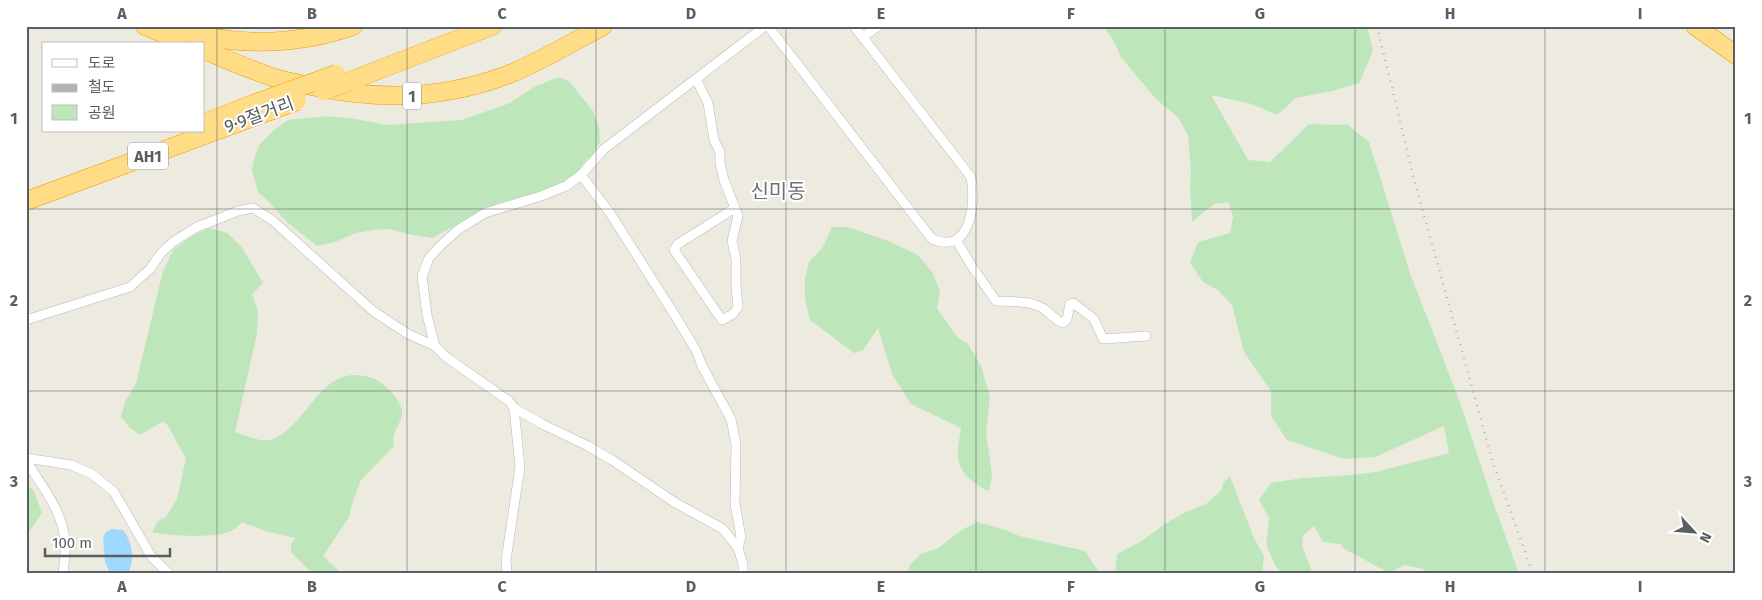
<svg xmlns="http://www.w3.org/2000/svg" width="1762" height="600" viewBox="0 0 1762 600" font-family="'Fira Sans','Noto Sans KR',sans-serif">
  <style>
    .green { fill: #bde6bb }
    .water { fill: #9fd8ff }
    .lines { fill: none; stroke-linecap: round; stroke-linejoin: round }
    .street-casing { stroke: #b6b9be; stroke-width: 10 }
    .highway-casing { stroke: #ee9b00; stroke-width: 19 }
    .street { stroke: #fff; stroke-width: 9 }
    .highway { stroke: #ffdc86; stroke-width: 18 }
    .rail { stroke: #b2b3b3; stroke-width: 2.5; stroke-dasharray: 1 6; stroke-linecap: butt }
    .highway-bridge-casing { stroke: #ee9b00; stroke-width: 19; stroke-linecap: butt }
    .highway-bridge { stroke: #ffdc86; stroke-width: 18 }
    .grid { fill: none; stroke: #595e62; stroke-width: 1; stroke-opacity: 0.55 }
    .labels { text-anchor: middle; stroke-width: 4; stroke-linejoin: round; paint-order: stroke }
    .shield { fill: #fff; stroke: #8b8e91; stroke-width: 1 }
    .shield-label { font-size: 16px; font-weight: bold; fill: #595e62 }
    .street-label { font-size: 18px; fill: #595e62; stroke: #fff }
    .quarter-label { font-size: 20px; fill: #6a7074; stroke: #fff }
    .neatline { fill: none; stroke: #595e62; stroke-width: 2 }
    .grid-label { font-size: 16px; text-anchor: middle; font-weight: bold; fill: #595e62 }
  </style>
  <rect width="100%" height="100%" fill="#edeae0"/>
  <g class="green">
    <polygon points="1103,26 1367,26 1373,51 1359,83 1332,91 1296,98 1277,115 1252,104 1211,95 1248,160 1270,162 1309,124 1348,125 1369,142 1411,276 1461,405 1491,496 1519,574 1427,574 1424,569 1404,565 1389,573 1343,548 1341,544 1323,542 1314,526 1303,536 1302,546 1313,574 1282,574 1275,565 1266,544 1269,518 1259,500 1271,483 1303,478 1352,475 1376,472 1449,453 1444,426 1375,457 1344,459 1287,440 1271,416 1271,391 1244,352 1232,305 1218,290 1203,282 1190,263 1198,242 1230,233 1233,217 1229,202 1214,204 1192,222 1190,189 1191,171 1188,136 1179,118 1156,99 1121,57 1114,41"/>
    <polygon points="559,77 569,81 593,111 599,127 600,141 592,157 587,159 576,173 565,181 540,193 498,203 432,238 412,235 389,229 373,230 356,233 335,242 317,246 287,222 269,202 258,192 252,170 254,159 260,144 273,131 288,120 327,116 356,119 386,125 462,120 510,103 534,87"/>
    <path d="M832,227h16l40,14 30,14 14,17 8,19 -3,17 20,29 11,7 13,22 9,31 -4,35 6,44 -3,15c-13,-5 -30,-18 -31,-34 -1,-9 2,-19 3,-29l-50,-24 -19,-30 -14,-46 -15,22 -9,3 -44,-33 -5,-21v-20l4,-17 14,-15z"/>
    <path d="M210,228l17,5 14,13 22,37 -11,11 6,17 -1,22 -22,99c12,4 27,12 40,6 38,-19 47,-79 100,-59 10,5 24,19 27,31 2,9 -7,17 -8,25 -1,3 0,8 0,11l-33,34 -8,21 -4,16 -26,39 19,18h-29l-22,-22v-7l4,-7 -30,-7 -23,-9c-3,3 -6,7 -9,8 -15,9 -64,6 -81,2l6,-11 8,-4 11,-18 9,-41c-8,-11 -12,-25 -21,-36l-5,1 -20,12 -11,-8 -8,-10 4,-15 11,-19 27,-112 10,-21 21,-15z"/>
    <polygon points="1230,476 1254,538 1264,556 1262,574 1115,574 1117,554 1140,542 1165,524 1184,513 1206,504 1222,490 1223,483"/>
    <polygon points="26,484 34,491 42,513 29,532 26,533"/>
    <polygon points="977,522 1003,529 1019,536 1085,551 1100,574 907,574 910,565 921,554 938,548 962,530"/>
  </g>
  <path class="water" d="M112,529l11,1c9,11 12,28 6,41l-19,2 -5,-11 -2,-25 3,-5z"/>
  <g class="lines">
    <defs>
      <g id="street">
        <path d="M768,26l164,213c39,17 44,-36 39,-62l-117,-151"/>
        <polyline points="863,37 878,26"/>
        <polyline points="696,79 708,103 714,140 720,152 720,163 724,180 738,216 732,241 736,259 736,287 738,307 733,314 722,320 674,250 678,244 735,208"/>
        <polyline points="581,175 610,213 674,314 696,350 702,366 731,419 736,444 735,504 741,537 738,548"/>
        <path d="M956,240l17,28 23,33c16,1 34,-1 48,8 7,5 11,11 19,14l4,-4 3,-15 3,-1 21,16 9,20 43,-3"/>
        <polyline points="26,320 130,287 150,269 161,253 173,242 197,227 238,211 253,208 272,220 373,311 408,334 435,346"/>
        <polyline points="514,408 542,424 588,446 612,460 674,502 723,529 738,548 743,564 743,574"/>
        <polyline points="26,458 71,465 92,474 114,492 151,556 169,574"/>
        <path d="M26,461c16,25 37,50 39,81 1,10 -1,22 -2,32"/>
        <polyline points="507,574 506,560 520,467 514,408 509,401 446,357 435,346 427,315 422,276 429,258 441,245 459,229 485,213 541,196 566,186 581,175 604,149 765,26"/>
      </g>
      <g id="highway">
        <polyline points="145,26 179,40"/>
        <path d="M168,26c60,21 125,21 185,0"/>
        <polyline points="1695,26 1736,55"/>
        <path d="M204,50c24,10 49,21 74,29 11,3 22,5 33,7 68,15 136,13 201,-13 31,-13 61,-31 91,-47"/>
        <polyline points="350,81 492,26"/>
        <polyline points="204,123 253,104"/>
        <polyline points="26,201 270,111"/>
      </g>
    </defs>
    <use href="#street" class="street-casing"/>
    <use href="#highway" class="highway-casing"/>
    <use href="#street" class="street"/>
    <use href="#highway" class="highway"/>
    <polyline class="rail" points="1377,26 1414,179 1493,463 1533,574"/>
    <defs>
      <g id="highway-bridge">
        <polyline points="324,91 350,81"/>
        <polyline points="253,104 336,74"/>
        <polyline points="270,111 297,101"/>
      </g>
    </defs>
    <use href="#highway-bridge" class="highway-bridge-casing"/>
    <use href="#highway-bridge" class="highway-bridge"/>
  </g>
  <path class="grid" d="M217,26v548M407,26v548M596,26v548M786,26v548M976,26v548M1165,26v548M1355,26v548M1545,26v548M26,209h1710M26,391h1710"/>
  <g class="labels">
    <g class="shield">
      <rect x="403" y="82.5" width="18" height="27" rx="4"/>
      <rect x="128" y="142.5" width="40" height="27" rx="4"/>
    </g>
    <g class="shield-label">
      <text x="412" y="102">1</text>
      <text x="148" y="162">AH1</text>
    </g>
    <g class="street-label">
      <text transform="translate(259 115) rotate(-20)" y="6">9·9절거리</text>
    </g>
    <g class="quarter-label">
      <text x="778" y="198">신미동</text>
    </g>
  </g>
  <rect width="1762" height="600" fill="none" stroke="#ffffff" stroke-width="55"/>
  <rect x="42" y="42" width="162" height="90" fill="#ffffff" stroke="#bdbfc0"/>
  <rect x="52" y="59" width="25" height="8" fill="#ffffff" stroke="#bdbfc0"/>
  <text x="88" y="68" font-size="15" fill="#595e62">도로</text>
  <rect x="52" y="84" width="25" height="8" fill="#b2b3b3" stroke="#bdbfc0"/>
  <text x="88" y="92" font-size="15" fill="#595e62">철도</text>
  <rect x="52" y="105" width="25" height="15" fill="#bde6bb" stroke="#bdbfc0"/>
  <text x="88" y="118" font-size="15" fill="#595e62">공원</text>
  <g transform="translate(1694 532) rotate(116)" stroke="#ffffff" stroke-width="4" paint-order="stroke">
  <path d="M0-4L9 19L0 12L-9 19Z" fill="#595e62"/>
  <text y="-8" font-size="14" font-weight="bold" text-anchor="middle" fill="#595e62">N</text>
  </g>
  <path d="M45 548v8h125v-8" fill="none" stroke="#595e62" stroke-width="2.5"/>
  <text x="52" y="548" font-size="15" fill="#595e62" stroke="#ffffff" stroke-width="4" paint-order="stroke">100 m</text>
  <rect x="28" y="28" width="1706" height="544" class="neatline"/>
  <g class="grid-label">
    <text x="122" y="19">A</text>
    <text x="312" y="19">B</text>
    <text x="502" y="19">C</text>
    <text x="691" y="19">D</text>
    <text x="881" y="19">E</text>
    <text x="1071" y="19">F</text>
    <text x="1260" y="19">G</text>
    <text x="1450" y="19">H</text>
    <text x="1640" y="19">I</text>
    <text x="14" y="124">1</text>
    <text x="1748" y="124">1</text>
    <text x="14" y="306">2</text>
    <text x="1748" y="306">2</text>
    <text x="14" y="487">3</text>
    <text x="1748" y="487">3</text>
    <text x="122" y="592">A</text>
    <text x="312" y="592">B</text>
    <text x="502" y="592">C</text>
    <text x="691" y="592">D</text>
    <text x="881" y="592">E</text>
    <text x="1071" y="592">F</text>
    <text x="1260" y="592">G</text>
    <text x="1450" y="592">H</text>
    <text x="1640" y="592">I</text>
  </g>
</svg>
